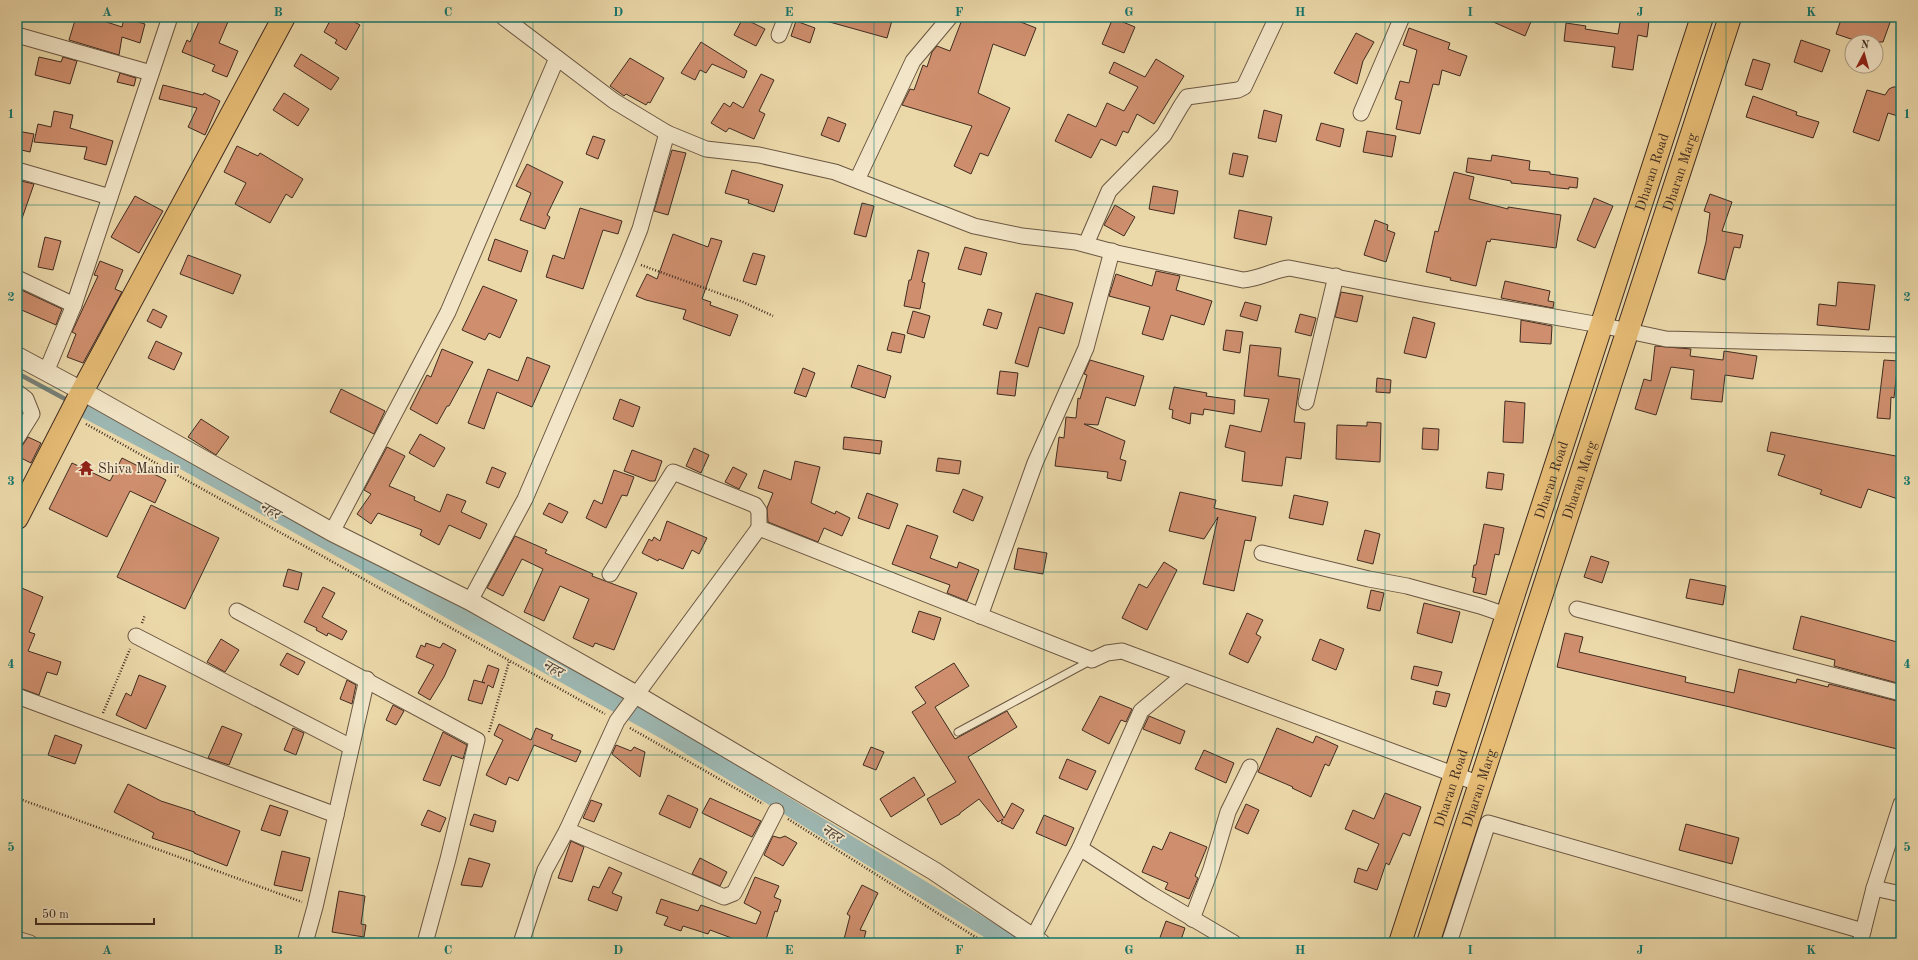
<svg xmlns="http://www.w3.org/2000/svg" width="1918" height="960" viewBox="0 0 1918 960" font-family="'Old Standard TT','Noto Serif Devanagari',serif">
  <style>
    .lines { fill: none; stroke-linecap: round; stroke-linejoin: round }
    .stream { stroke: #788079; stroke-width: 4.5 }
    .canal { stroke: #9db8b3; stroke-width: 17 }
    .building { fill: #cf8f6e; stroke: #402c21 }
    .service-casing { stroke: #6b5743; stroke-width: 9 }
    .minor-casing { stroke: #6b5743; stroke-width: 17 }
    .tertiary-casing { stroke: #6b5743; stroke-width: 20 }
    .primary-casing { stroke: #402c21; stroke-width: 24 }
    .path { stroke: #402c21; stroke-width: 2.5; stroke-dasharray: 1 2; stroke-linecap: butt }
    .service { stroke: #f3e6c8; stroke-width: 7 }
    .minor { stroke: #f3e6c8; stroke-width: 15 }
    .tertiary { stroke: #f3e6c8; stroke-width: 18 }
    .primary { stroke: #e6bc75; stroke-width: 22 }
    .grid { fill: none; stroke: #0f766e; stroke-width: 1; stroke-opacity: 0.55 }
    .labels { text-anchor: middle; stroke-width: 3.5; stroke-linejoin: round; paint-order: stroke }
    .street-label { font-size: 14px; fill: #402c21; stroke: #f3e6c8 }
    .poi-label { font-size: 14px; fill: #402c21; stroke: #f3e6c8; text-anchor: start }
    .water-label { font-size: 15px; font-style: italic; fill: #53483e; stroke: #f3e6c8 }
    .neatline { fill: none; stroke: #0f766e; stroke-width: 1.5 }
    .grid-label { font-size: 13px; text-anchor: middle; font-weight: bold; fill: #0f766e }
  </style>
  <rect width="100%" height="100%" fill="#ecd9aa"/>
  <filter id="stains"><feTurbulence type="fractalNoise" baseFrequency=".005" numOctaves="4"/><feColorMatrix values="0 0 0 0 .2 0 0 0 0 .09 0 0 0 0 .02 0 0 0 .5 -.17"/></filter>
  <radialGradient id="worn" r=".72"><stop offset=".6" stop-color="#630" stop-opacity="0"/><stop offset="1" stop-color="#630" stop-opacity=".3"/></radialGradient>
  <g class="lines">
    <polyline class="stream" points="17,373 67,400"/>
    <polyline class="canal" points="86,410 180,459 665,731 1010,943"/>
  </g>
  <g class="building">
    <polygon points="76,17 91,17 122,27 124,18 145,24 140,43 122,37 119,55 69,40"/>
    <polygon points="201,17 230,17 219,43 238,51 227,77 212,71 215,65 182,52 187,40 190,42"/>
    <polygon points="332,17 345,17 360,25 346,50 335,43 337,40 324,32"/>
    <polygon points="827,17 893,17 887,38 826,21"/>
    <polygon points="963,17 1008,17 1036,28 1025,56 993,44 978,93 1010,108 988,156 980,153 971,174 954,166 972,126 902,105 910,89 914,90 923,65 927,67 932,52 937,46 950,51"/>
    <polygon points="1482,17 1533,17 1525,36"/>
    <polygon points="1621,17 1649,21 1647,37 1638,35 1633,70 1612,67 1615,47 1564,41 1566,23 1586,26 1585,29 1618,34"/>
    <polygon points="1842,17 1892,17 1883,42 1860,42 1836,34"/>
    <polygon points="743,18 765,29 756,46 734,35"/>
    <polygon points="1113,18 1135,27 1124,53 1102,44"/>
    <polygon points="796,21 815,28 810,43 791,36"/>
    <polygon points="1409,28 1450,43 1448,49 1467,56 1460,76 1442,70 1439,85 1433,84 1420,134 1396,129 1402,101 1395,99 1400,81 1409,83 1417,50 1403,45"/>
    <polygon points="1356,33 1374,42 1363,61 1357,84 1334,73"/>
    <polygon points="1801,40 1830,50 1822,72 1794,62"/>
    <polygon points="701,42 747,71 744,78 712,64 706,73 700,70 695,80 681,73"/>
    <polygon points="301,54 339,78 331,90 294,66"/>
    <polygon points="39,57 61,62 63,57 77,61 70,84 35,75"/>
    <polygon points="630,58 664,78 650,103 648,102 646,105 626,94 624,96 610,86"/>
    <polygon points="1156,59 1184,76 1154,124 1137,114 1128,133 1123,131 1116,146 1101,139 1091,158 1055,141 1068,114 1096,127 1107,103 1124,111 1138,87 1109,73 1114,62 1145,77"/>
    <polygon points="1753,59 1770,64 1762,90 1745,85"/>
    <polygon points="120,73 136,78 134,86 117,82"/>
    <polygon points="761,74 774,80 759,111 765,114 754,139 729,128 726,132 711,123 724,103 730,107 733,102 743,108"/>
    <polygon points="163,85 203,95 204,93 220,101 205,135 188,127 197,108 159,99"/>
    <polygon points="1893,87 1901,87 1901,117 1888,113 1879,141 1853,132 1867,90 1885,95 1889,89"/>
    <polygon points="284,93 309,109 298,126 273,110"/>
    <polygon points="1753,96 1797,112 1796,115 1819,122 1813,138 1746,117"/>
    <polygon points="1264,110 1282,115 1276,142 1258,138"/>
    <polygon points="54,111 73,115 70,128 113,141 106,165 84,159 87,147 34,142 38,124 51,127"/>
    <polygon points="828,117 846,124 839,142 821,135"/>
    <polygon points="1321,123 1344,129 1340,147 1316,140"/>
    <polygon points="17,131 34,134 30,152 17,149"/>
    <polygon points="1367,131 1396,136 1392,157 1363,152"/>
    <polygon points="593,136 605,140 598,159 586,154"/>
    <polygon points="237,146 258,156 260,153 303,179 292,198 286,194 270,223 235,204 246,183 224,172"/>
    <polygon points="672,150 686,153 668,215 654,211"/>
    <polygon points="1233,153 1248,156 1243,177 1229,174"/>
    <polygon points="1492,155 1530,161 1529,170 1550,172 1550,174 1578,178 1577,188 1569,187 1569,189 1511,183 1511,181 1466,172 1468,158 1491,161"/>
    <polygon points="527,164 563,182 547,215 550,217 545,229 520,220 531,193 516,186"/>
    <polygon points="732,170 783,185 774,212 748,203 749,200 725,193"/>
    <polygon points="1454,172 1474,177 1469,199 1508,209 1508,207 1561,215 1556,248 1491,239 1490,242 1487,241 1476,286 1450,280 1451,278 1426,272 1435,231 1438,232"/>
    <polygon points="21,181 34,184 19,227 17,226 17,193"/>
    <polygon points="1153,186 1178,191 1174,214 1149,209"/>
    <polygon points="1710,194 1732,202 1722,231 1743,235 1740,248 1734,247 1725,280 1698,273 1706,242 1710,213 1704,211"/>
    <polygon points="135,196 163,211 139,253 111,237"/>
    <polygon points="1594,198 1613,206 1595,248 1577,240"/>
    <polygon points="862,203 874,206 866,237 854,234"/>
    <polygon points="1115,205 1135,217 1124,236 1104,225"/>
    <polygon points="580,208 622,221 618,234 603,230 583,289 546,277 553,255 564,259"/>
    <polygon points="1239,210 1272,217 1266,245 1234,238"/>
    <polygon points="1375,220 1388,225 1387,230 1395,233 1386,262 1364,255"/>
    <polygon points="673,234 708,247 711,238 722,241 702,299 711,302 710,305 738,315 730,336 683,319 686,310 646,300 636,296 647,274 657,279"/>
    <polygon points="45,237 61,241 53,270 38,267"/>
    <polygon points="495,239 528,251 521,272 488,260"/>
    <polygon points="965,247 987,253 981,275 958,269"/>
    <polygon points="918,250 929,253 922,282 925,283 920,309 904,306 909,280 911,280"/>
    <polygon points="753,253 765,256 756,285 743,281"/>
    <polygon points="188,255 241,275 233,294 180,274"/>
    <polygon points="100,261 123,270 115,289 122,292 83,363 67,357 76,334 72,332 98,276 94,275"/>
    <polygon points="1156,271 1180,276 1176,290 1212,301 1204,325 1171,315 1163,340 1142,334 1150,307 1109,296 1116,274 1152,286"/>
    <polygon points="1505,281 1550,291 1548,301 1554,302 1553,308 1501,298"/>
    <polygon points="1838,282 1875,285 1869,330 1817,325 1819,304 1836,306"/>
    <polygon points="483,286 517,300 500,338 489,333 485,340 462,330"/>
    <polygon points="17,288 62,309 56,325 17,308"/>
    <polygon points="1341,292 1363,296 1357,322 1335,317"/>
    <polygon points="1036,293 1073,303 1064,334 1039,327 1028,367 1015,363"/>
    <polygon points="1245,302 1261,306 1257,321 1240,316"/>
    <polygon points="153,309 167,316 161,328 147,321"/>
    <polygon points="988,309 1002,313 997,329 983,325"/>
    <polygon points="913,311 930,316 924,338 907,333"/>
    <polygon points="1300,314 1316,318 1311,336 1295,332"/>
    <polygon points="1413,317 1435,323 1426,358 1404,353"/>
    <polygon points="1521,320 1552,326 1551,344 1520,342"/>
    <polygon points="1226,330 1243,332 1240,353 1223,350"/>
    <polygon points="892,332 905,335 901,353 887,350"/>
    <polygon points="156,341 182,353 174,370 148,358"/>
    <polygon points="1250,345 1281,348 1278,376 1300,379 1294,422 1305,423 1301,459 1286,457 1282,486 1242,481 1245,452 1225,447 1230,425 1261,432 1269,399 1244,396"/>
    <polygon points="1655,346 1691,349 1690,356 1723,360 1724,351 1757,356 1753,379 1725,375 1722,402 1691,399 1694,370 1671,367 1656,415 1635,409 1644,379 1651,381"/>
    <polygon points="442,349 473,362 449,406 447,406 437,424 410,409 427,375 431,377"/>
    <polygon points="527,357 550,366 532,407 497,392 484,429 468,423 488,369 518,381"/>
    <polygon points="1090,360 1144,376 1135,406 1106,397 1098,425 1084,424 1125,441 1120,459 1126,461 1121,481 1107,478 1108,472 1055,466 1059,437 1064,438 1066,417 1076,418 1078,398 1080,399 1087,375 1084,374"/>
    <polygon points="1884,360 1898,361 1894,398 1891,397 1890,419 1877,418"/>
    <polygon points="858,365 891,376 885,398 851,387"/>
    <polygon points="803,368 815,373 806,397 794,393"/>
    <polygon points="1000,371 1018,373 1015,396 997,394"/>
    <polygon points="1377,378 1391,380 1390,393 1376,392"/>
    <polygon points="1174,387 1207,393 1206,396 1235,400 1234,414 1204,409 1203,415 1191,413 1190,424 1172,418 1173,410 1169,409"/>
    <polygon points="341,389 385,411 374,434 330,412"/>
    <polygon points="620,399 640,407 633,427 613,419"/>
    <polygon points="1505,401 1525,403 1523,443 1503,442"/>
    <polygon points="201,419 229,437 216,455 188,437"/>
    <polygon points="1367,422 1381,423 1380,462 1336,459 1337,425 1367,426"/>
    <polygon points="1423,428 1439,429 1438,450 1422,449"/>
    <polygon points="1771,432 1901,457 1901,500 1868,489 1861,508 1820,494 1822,490 1778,475 1785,455 1767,451"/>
    <polygon points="420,434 445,448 434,467 409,453"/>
    <polygon points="28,437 41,443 31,463 17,456 17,447 22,446"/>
    <polygon points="844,437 882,441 880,454 843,449"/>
    <polygon points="387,447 405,456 389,486 415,497 414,500 440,512 447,494 466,501 461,512 487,524 480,539 449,525 439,545 420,535 422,530 378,513 371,524 357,514 371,494 364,490"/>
    <polygon points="694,448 709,455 701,473 686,466"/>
    <polygon points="632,450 662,461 655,481 650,481 624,471"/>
    <polygon points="122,458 166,480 155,503 130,491 107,537 49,509 72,463 110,481"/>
    <polygon points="938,458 961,461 959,474 936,471"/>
    <polygon points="795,461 820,467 811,503 835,514 836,511 850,518 842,536 824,528 818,542 768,522 767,508 773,493 758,488 764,470 791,480"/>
    <polygon points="492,467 506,473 499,488 486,483"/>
    <polygon points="733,467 747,474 739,489 725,482"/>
    <polygon points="614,470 634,477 627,496 622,495 606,528 586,518 594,500 602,504"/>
    <polygon points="1488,472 1504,474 1502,490 1486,488"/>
    <polygon points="963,489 983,497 973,521 953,512"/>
    <polygon points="1180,492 1216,500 1214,508 1256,517 1251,541 1245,540 1234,591 1203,584 1218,517 1204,539 1169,531"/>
    <polygon points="867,493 898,504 889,529 858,518"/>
    <polygon points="1294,495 1328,502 1323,525 1289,518"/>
    <polygon points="549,503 568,512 562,523 543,514"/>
    <polygon points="151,505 219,538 185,609 117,577"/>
    <polygon points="667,521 707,538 699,554 692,550 683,569 659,559 658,561 642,553 649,539 652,541 654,537 660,541"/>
    <polygon points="1484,524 1504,528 1499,555 1495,554 1486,595 1473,592 1476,578 1472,577 1474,565 1476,565"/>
    <polygon points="907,525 938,536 930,558 957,568 959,562 979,570 967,601 947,593 950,585 892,564"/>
    <polygon points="1365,530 1380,534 1373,564 1357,560"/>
    <polygon points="515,536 547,550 545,553 593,574 592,576 637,593 614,650 595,643 593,647 573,638 589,599 560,586 544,621 524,612 543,569 522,559 503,596 487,588"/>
    <polygon points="1018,548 1047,553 1043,574 1014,569"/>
    <polygon points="1591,556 1609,562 1602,583 1584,577"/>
    <polygon points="1164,562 1177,570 1147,630 1122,618 1139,584 1147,588"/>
    <polygon points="288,569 302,573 298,590 283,586"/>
    <polygon points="1690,579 1726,586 1723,605 1686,598"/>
    <polygon points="17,586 43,597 29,632 35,634 28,651 61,662 57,675 47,672 39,695 17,687"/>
    <polygon points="323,587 335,593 322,617 347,631 342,640 328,633 327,636 316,630 317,628 304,622"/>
    <polygon points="1371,590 1384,593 1380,611 1367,608"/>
    <polygon points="1424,603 1460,612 1452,643 1417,633"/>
    <polygon points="919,611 941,618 934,640 912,632"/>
    <polygon points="1247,613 1263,620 1256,634 1261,637 1248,663 1229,654"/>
    <polygon points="1801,616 1901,643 1901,684 1834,666 1835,660 1793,649"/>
    <polygon points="1565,633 1583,637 1579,652 1686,677 1685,682 1734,693 1739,669 1796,683 1797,679 1828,687 1829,684 1901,702 1901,750 1730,707 1557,667"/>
    <polygon points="221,639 239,650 225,672 207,662"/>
    <polygon points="1320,639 1344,649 1336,670 1312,660"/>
    <polygon points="426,643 440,648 443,643 456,650 444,677 430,700 418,693 434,665 416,657 421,645 425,647"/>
    <polygon points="287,653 305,662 298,675 280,665"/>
    <polygon points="954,663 969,686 935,707 955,739 1007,711 1017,727 968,757 1004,818 1012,803 1024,810 1013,829 1001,823 1003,819 998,822 979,799 960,813 960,814 941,825 927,799 956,782 912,712 926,703 915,687"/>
    <polygon points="488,665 499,669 493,688 488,685 482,704 468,700 474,680 485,683 482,682"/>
    <polygon points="1414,666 1442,672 1438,686 1411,679"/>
    <polygon points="139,675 166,686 146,729 116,715 126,693 131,696"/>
    <polygon points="347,680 356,685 352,704 340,699"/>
    <polygon points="1436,691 1450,694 1446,707 1433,704"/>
    <polygon points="1100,696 1132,709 1126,722 1121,720 1109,744 1082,730"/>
    <polygon points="393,705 404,711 396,725 386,720"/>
    <polygon points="1149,716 1185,731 1180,744 1143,729"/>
    <polygon points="499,724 531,740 536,728 553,735 551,739 581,751 576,762 534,745 518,781 509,777 506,785 486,775 503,740 494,735"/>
    <polygon points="222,726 242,734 229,765 208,758"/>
    <polygon points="293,728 304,733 296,755 284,750"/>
    <polygon points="1277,728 1313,743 1316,736 1338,746 1329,766 1325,764 1311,797 1292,788 1293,787 1258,772"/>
    <polygon points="443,732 467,745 463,759 452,755 440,786 423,780"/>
    <polygon points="55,735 82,745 75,764 48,755"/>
    <polygon points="616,745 631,751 634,747 645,752 640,777 612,754"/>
    <polygon points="871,747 884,752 876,770 863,765"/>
    <polygon points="1204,750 1234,763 1226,783 1195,769"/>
    <polygon points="1067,759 1096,771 1087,790 1059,778"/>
    <polygon points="914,777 925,795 891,817 880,799"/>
    <polygon points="128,784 161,801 195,812 195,814 240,831 227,866 194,853 194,852 152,838 154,833 114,812"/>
    <polygon points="1385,793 1421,807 1410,836 1403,833 1389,865 1386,863 1377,890 1354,882 1358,868 1367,871 1379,844 1345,829 1353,810 1374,819"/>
    <polygon points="668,795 698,809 690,828 659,814"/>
    <polygon points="710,798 761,821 752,837 702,813"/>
    <polygon points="591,800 602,804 594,822 583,818"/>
    <polygon points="1246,804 1259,810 1248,834 1235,828"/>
    <polygon points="270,805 288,811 280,836 261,830"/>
    <polygon points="428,810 446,818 440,832 421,825"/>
    <polygon points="474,814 496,821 493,832 470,825"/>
    <polygon points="1044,815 1074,828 1066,846 1036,833"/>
    <polygon points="1686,824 1739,838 1732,864 1679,850"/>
    <polygon points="1170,832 1207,847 1195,876 1198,878 1189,899 1165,889 1168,883 1142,872 1153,846 1162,850"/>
    <polygon points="773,836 780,838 785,836 797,843 783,866 764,855"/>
    <polygon points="571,841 584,847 572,882 558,878"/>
    <polygon points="282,851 310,858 302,891 274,885"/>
    <polygon points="469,858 490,864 482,887 461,885"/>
    <polygon points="700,858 727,872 720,886 692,874"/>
    <polygon points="609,867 622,873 612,893 622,897 617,911 588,900 593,886 599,888"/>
    <polygon points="755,877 779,886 774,897 781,900 777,912 775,911 765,943 745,943 710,930 708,934 683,926 681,931 664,925 668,917 656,913 661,899 698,911 701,905 756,924 761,912 744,903"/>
    <polygon points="862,885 878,893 860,930 866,931 863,943 843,943 850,916 847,914"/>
    <polygon points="339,891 365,896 361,924 366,925 364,937 332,932"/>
    <polygon points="1166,921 1185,928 1180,943 1158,943"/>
  </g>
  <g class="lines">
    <defs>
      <polyline id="service" points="958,732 1090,661"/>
      <g id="minor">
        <path d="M503,17l111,84 53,32 39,16 53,6 76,17 139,54 48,10 54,6 41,11 126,27c17,-1 30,-10 46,-12l134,26 177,31 66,14 235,6"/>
        <polyline points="17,35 151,73"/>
        <polyline points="779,35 786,17"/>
        <polyline points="1361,113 1402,17"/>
        <polyline points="17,170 110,197"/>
        <polyline points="857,180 913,61 950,17"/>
        <polyline points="1086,244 1109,191 1164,135 1181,106 1187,97 1238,90 1244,87 1277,17"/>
        <polyline points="17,278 74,305"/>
        <polyline points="46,372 74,305 170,17"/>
        <polyline points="17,392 26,399 32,414 17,438"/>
        <polyline points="1306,402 1336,276"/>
        <polyline points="332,532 448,312 557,58"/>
        <polyline points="1262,553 1369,579 1407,586 1480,606 1506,615"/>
        <polyline points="610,574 673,472 755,505 759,511 759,528"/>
        <polyline points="470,601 525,499 628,259 640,229 667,133"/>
        <polyline points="1577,609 1901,693"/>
        <polyline points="237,611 477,740 448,859 425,943"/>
        <polyline points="980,616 1035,463 1086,348 1112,251"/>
        <polyline points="136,636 351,747"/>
        <polyline points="17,696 336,815"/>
        <polyline points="567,830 724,897 734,893 776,811"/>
        <polyline points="1080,848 1151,894 1234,943"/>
        <polyline points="1874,888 1901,894"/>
        <polyline points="1192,919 1211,869 1228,812 1250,767"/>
        <polyline points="1033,938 1080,848 1141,711 1184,675"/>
        <polyline points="17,939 30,943"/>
        <polyline points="305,943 315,907 367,679"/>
        <polyline points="521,943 545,870 567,830 617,721 759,528 1092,660 1107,653 1122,651 1480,784"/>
        <polyline points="1449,943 1488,823 1863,931"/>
        <polyline points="1860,943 1874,888 1901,804"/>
      </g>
      <polyline id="tertiary" points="17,356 82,391 332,532 470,601 635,694 934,871 1041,943"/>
      <g id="primary">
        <polyline points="17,518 78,399 284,17"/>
        <path id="s1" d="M1400,943l302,-926"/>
        <path id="s2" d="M1428,943l302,-926"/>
      </g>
    </defs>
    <use href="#service" class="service-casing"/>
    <use href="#minor" class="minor-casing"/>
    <use href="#tertiary" class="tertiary-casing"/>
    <use href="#primary" class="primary-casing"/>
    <g class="path">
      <polyline points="641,265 743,302 773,316"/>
      <polyline points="86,424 605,714"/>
      <polyline points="142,623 145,615"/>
      <polyline points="103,713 130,649"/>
      <polyline points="630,728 763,804"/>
      <polyline points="489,732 509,662"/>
      <polyline points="17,798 302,902"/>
      <polyline points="788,819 985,943"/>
    </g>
    <use href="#service" class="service"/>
    <use href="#minor" class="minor"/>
    <use href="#tertiary" class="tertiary"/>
    <use href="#primary" class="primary"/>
  </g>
  <path class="grid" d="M192,17v926M363,17v926M533,17v926M703,17v926M874,17v926M1044,17v926M1215,17v926M1385,17v926M1555,17v926M1726,17v926M17,205h1884M17,388h1884M17,572h1884M17,755h1884"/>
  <defs>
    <symbol id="temple-bare" viewBox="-9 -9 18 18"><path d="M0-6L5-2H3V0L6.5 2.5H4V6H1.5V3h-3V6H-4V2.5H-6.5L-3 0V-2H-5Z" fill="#8f2418" stroke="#f3e6c8" stroke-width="2.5" paint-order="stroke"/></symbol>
  </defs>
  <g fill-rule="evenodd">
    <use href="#temple-bare" x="75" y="457" width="22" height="22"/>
  </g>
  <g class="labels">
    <g class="street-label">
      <text dy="5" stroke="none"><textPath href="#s1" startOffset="811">Dharan Road</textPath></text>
      <text dy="5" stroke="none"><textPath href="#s2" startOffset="811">Dharan Marg</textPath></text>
      <text dy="5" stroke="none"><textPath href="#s1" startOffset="487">Dharan Road</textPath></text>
      <text dy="5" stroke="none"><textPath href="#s2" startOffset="487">Dharan Marg</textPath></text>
      <text dy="5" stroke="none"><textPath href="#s1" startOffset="163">Dharan Road</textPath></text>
      <text dy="5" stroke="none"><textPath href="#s2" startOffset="163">Dharan Marg</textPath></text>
    </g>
    <g class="poi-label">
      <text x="98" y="473">Shiva Mandir</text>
    </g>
    <g class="water-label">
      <text transform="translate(270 510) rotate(29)" y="5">नहर</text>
      <text transform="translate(553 668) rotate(29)" y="5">नहर</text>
      <text transform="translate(832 833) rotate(32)" y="5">नहर</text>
    </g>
  </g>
  <rect width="1918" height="960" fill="none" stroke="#ecd9aa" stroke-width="44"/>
  <g transform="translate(1864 54) rotate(6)"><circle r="19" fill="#f3e6c8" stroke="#ab9c85"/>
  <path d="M0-3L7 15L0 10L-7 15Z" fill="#8f2418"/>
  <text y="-6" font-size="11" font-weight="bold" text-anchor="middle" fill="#402c21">N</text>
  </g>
  <path d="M36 918v6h118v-6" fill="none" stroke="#402c21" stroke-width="2"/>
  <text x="42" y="918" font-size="12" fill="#402c21" stroke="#f3e6c8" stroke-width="3" paint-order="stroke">50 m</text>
  <rect x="22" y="22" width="1874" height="916" class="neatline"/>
  <g class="grid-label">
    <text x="107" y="16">A</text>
    <text x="278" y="16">B</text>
    <text x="448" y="16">C</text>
    <text x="618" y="16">D</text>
    <text x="789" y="16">E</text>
    <text x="959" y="16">F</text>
    <text x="1129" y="16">G</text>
    <text x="1300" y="16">H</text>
    <text x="1470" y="16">I</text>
    <text x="1640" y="16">J</text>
    <text x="1811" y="16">K</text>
    <text x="11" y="118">1</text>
    <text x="1907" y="118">1</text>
    <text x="11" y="301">2</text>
    <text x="1907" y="301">2</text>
    <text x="11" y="485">3</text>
    <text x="1907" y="485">3</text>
    <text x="11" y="668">4</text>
    <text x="1907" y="668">4</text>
    <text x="11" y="851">5</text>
    <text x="1907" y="851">5</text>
    <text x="107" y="954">A</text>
    <text x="278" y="954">B</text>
    <text x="448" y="954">C</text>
    <text x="618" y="954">D</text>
    <text x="789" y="954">E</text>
    <text x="959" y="954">F</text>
    <text x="1129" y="954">G</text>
    <text x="1300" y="954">H</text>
    <text x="1470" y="954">I</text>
    <text x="1640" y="954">J</text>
    <text x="1811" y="954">K</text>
  </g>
  <rect width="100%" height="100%" filter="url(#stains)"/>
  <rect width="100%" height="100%" fill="url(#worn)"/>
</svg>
